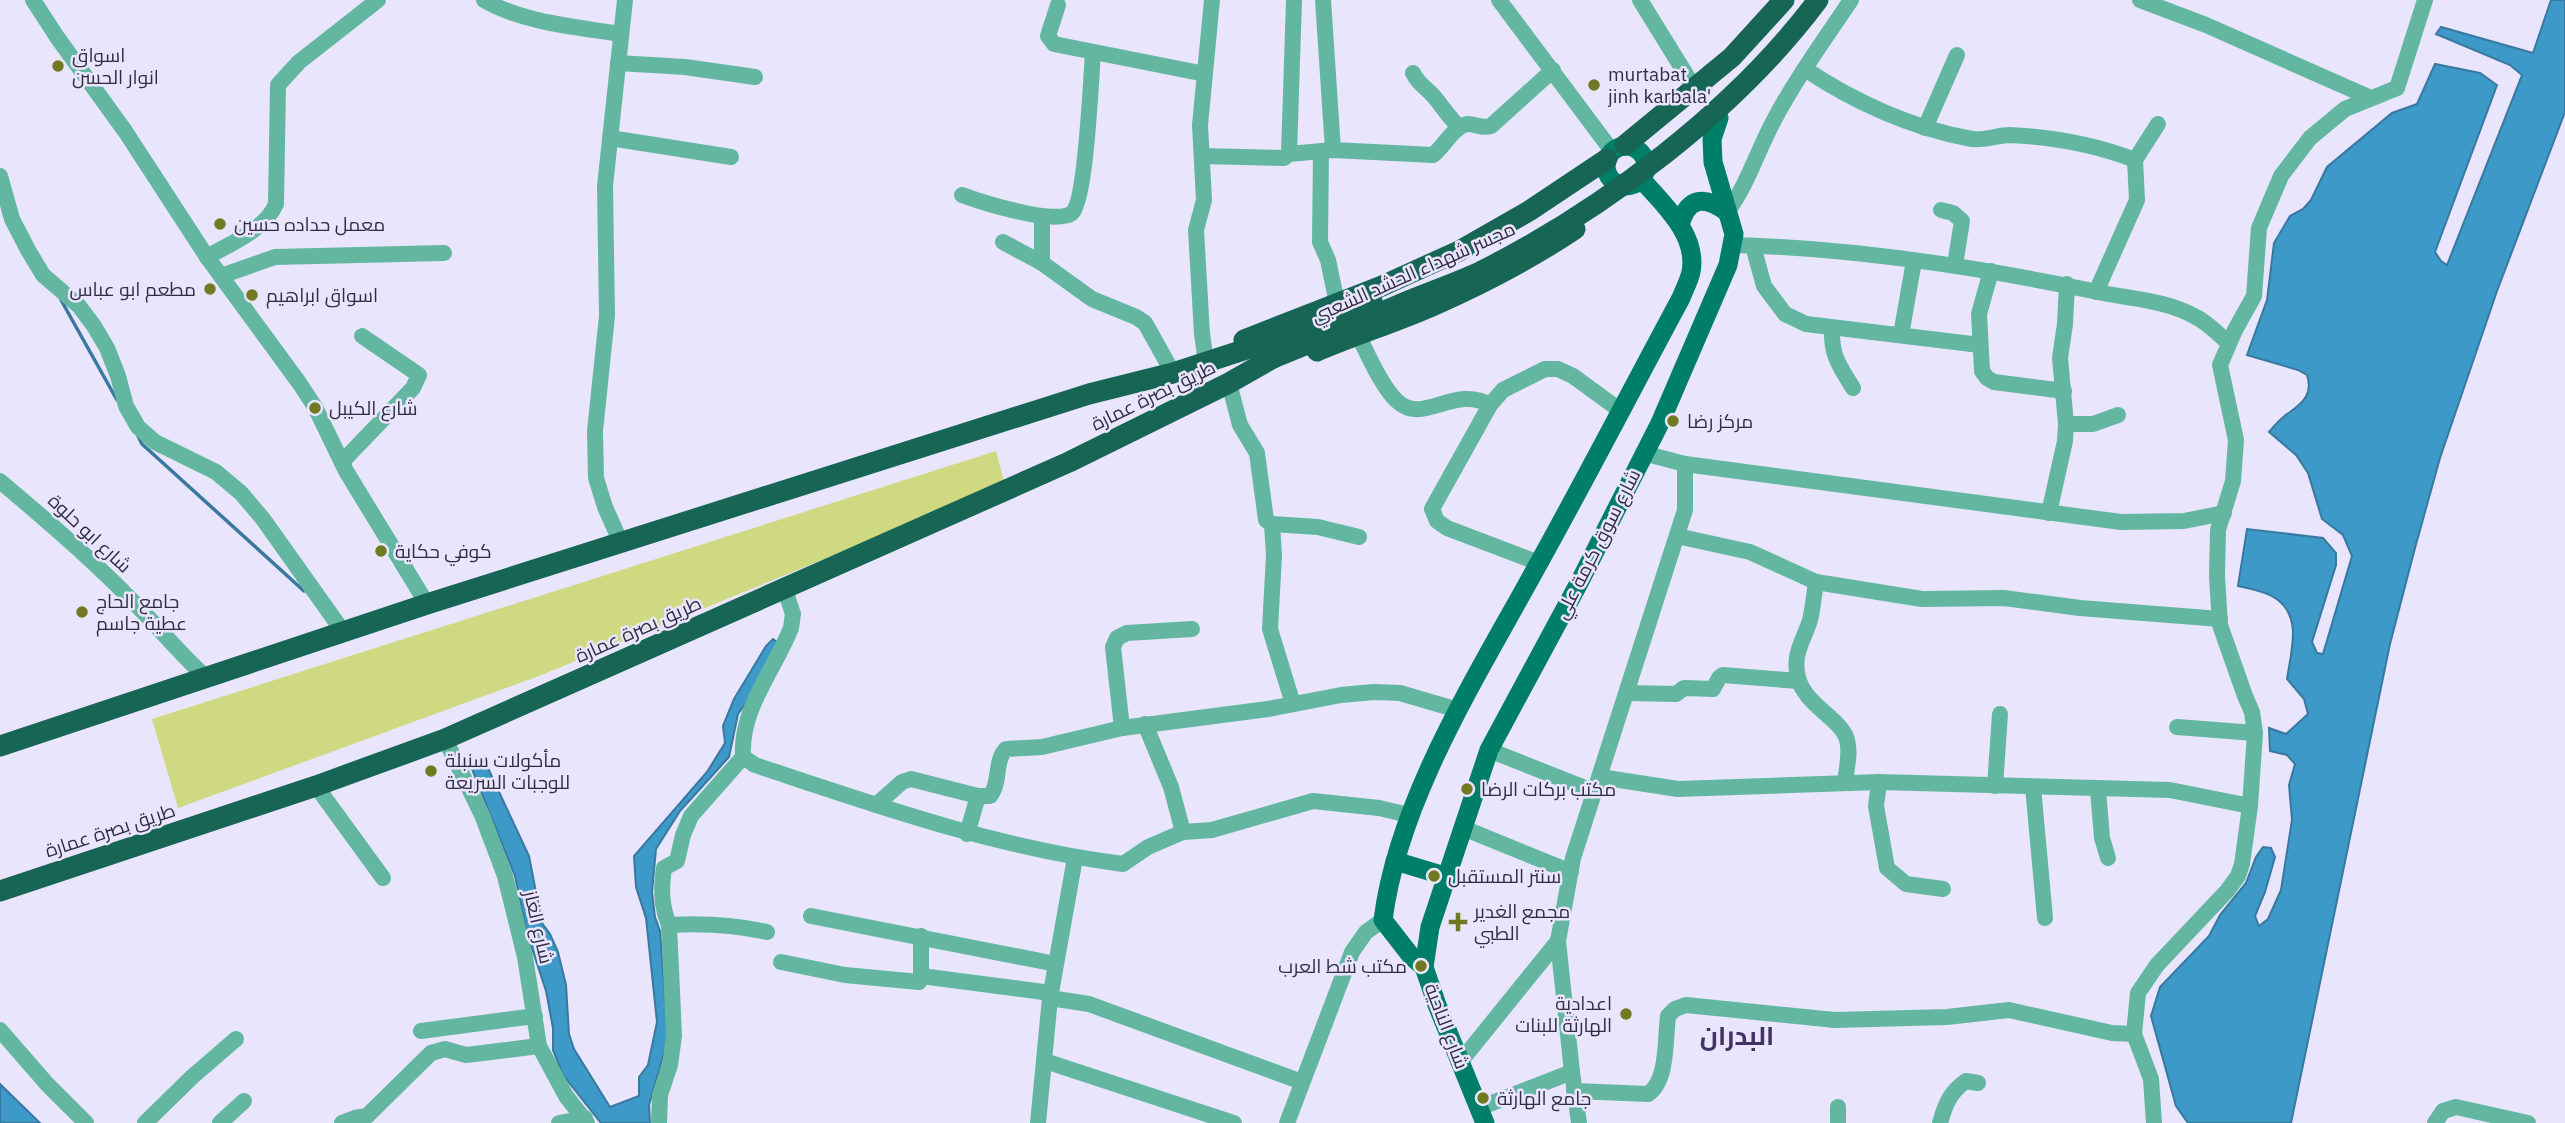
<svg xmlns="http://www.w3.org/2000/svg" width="2565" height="1123" viewBox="0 0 2565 1123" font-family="'IBM Plex Sans',Cairo,sans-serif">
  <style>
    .green { fill: #cfd982 }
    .water { fill: #3d99c8; stroke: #3978a0; stroke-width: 2 }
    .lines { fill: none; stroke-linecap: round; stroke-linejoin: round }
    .stream { stroke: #3978a0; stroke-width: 3.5 }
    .minor { stroke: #63b7a0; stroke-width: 16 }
    .major { stroke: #007f68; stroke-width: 19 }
    .highway { stroke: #176655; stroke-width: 21 }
    .highway-bridge { stroke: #176655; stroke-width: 21 }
    .poi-dot { fill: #717923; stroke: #e9e5fc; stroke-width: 2.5 }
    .labels { text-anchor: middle; stroke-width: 5; stroke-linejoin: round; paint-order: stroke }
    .poi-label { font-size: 19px; fill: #312c42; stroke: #e9e5fc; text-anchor: start }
    .street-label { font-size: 19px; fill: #312c42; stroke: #e9e5fc }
    .district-label { font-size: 26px; font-weight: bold; fill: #413463; stroke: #e9e5fc }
  </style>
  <rect width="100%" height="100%" fill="#e9e5fc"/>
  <polygon class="green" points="996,451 1005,485 539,676 178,808 152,719"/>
  <g class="water">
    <path d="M2551,0h14v112l-68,179 -57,167 -25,90 -25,96 -99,479h-103l-12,-17 -25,-90 9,-29 49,-51 11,-21 26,-32 10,-26 7,-10 8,1 4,9 -10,35 -10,24 4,10 9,-7 13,-29 11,-70 -3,-35 6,-21 -8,-9 -17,-4 -1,-23 17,6 22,-20 -4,-15 -17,-20c4,-28 16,-63 -12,-81 -10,-7 -25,-9 -37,-12l9,-57 76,9 13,15v12l-24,77 5,11 6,1 29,-98 -9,-21 -21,-16 -14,-46 -12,-18 -27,-23c6,-7 13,-15 21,-20 14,-10 23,-19 17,-37l-9,-5 -51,-15 20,-55 7,-57 16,-27 13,-7 8,-9 16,-33 65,-54 25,-9 18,-40 45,9 17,12 -62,167 6,9 6,4 75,-190 -12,-10 -74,-31 5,-7 92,26z"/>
    <polygon points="773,639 777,642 747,702 738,714 729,757 680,811 656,849 652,892 655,917 660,931 668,1039 649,1105 650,1123 601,1123 563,1075 553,1050 553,1028 546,991 527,933 515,876 470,764 477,759 487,766 529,856 542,923 550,934 558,952 566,985 569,1034 574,1049 610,1107 639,1096 639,1077 648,1065 657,1022 646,918 636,887 634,856 707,772 725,743 723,726 734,699 766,646"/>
    <polygon points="0,1084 40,1123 0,1123"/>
  </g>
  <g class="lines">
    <g class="stream">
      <polyline points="61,300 117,400"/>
      <polyline points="137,434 142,444 304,591"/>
    </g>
    <g class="minor">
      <polyline points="33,0 57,37 125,131 207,257 300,384 315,407 346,471 427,604"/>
      <path d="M484,0c40,23 93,27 137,34"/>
      <polyline points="1323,0 1333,150"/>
      <polyline points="1499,0 1612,151"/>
      <polyline points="1640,0 1695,89"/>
      <polyline points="2140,0 2206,25 2371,98"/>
      <polyline points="1058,5 1048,36 1054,44 1205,74"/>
      <polyline points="618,63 685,67 755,77"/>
      <path d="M1805,69c49,33 109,60 167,70 13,2 25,-4 38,-4 42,2 86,10 125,25"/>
      <path d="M1413,73c7,14 15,15 23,26 8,10 14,19 23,28"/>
      <polyline points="1925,128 1957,55"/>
      <polyline points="610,138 731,157"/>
      <polyline points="1321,152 1320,242 1328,260 1337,303"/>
      <polyline points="1289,154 1294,0"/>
      <path d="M1202,156l82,2 5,-4 44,-4 100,5c11,-8 21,-30 35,-31 8,0 14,5 23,2l62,-56"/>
      <polyline points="0,176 12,219 28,250 43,275 79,306 94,326 107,348 118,376 126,406 138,427 155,442 216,472 241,493 263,519 344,633"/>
      <path d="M962,195c19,7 94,31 110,18 14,-12 19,-136 21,-160"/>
      <polyline points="1941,210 1953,213 1962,221 1955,265"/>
      <path d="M1727,212c20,-26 30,-60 46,-90 22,-42 51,-82 78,-122"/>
      <polyline points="1003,242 1042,263 1092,299 1136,317 1145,323 1173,373"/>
      <path d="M1733,245c122,3 245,22 365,47 33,7 68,8 98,25 12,6 23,18 33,26"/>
      <polyline points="1753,246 1764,286 1785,314 1806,324 1980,345"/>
      <path d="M207,257c24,-14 58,-27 69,-53l2,-119 21,-23 79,-62"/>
      <polyline points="1042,263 1042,217"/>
      <polyline points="1991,271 1979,314 1982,371 1987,378 1994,382 2064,391"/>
      <polyline points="221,276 275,257 444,253"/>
      <polyline points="2096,292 2137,200 2135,160 2158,124"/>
      <path d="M1832,328c-1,28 7,37 21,60"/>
      <path d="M1358,335c10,19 23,51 39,66 26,25 57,-17 93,4"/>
      <polyline points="1901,335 1914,261"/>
      <polyline points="1206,362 1202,334 1196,230 1204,200 1200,125 1212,0"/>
      <polyline points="1229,383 1240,425 1257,453 1266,520 1272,524 1318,527 1359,537"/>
      <polyline points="2066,424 2093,424 2118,415"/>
      <polyline points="1643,453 1685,464 2121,522 2184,521 2224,513"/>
      <polyline points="342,462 413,388 419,375 362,336"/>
      <path d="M0,481c51,43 102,87 147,135 21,22 37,42 60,62"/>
      <polyline points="2049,513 2065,441 2066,424 2060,358 2065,324 2067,284"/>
      <polyline points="1272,524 1274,555 1270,629 1293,704"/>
      <polyline points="1677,536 1750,552 1816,582 1922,599 2004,598 2080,608 2220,619"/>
      <polyline points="621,543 605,507 596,478 595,431 607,316 605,186 625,0"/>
      <polyline points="1539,563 1447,528 1437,521 1432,509 1490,405 1503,390 1545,369 1558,369 1573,376 1621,411"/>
      <path d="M1816,582c-2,13 -3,26 -6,38 -6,20 -18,34 -12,57 6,28 44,42 49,63 4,13 -1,30 -2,43"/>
      <polyline points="1627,693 1676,694 1684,688 1713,689 1719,678 1723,675 1798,681"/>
      <polyline points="1145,724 1171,787 1183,832"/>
      <polyline points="2177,727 2255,733"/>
      <polyline points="1122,728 1113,647 1117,638 1127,633 1192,629"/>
      <polyline points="445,739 482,815 505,876 525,957 539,1046 566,1096 587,1123"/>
      <polyline points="1489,750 1595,792"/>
      <path d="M743,757l12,8c121,40 241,83 368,99l25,-17 35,-15 29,-2 101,-29 66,7 30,7"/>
      <polyline points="1600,777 1678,789 1879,782 2170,790 2250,806"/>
      <polyline points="1879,782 1876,806 1887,868 1906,884 1943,889"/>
      <polyline points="316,786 383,878"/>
      <polyline points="1995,786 2000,714"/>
      <polyline points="2033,787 2045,918"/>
      <polyline points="2098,790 2102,838 2108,858"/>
      <path d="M876,805l26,-23 9,-3 67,17h12c11,-13 4,-35 16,-47l36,-2 80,-19 146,-19 73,-14 33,-3 26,1 58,17"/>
      <polyline points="1463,828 1571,872"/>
      <polyline points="967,834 978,796"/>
      <polyline points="811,916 1056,964"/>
      <path d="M669,925c33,-2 66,0 98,7"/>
      <polyline points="781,962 845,975 919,982 921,976 921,936"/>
      <polyline points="921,976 1051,993"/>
      <polyline points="1050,998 1089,1004 1302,1082"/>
      <polyline points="0,1030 47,1084 86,1123"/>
      <polyline points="421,1031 535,1016"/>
      <polyline points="1045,1061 1234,1123"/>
      <polyline points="1461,1061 1558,941"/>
      <path d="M1574,1091l74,3c20,-13 17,-55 20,-78l7,-7 11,-4 149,15 112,-3 62,-7 103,23 22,1"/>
      <polyline points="1838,1107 1838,1123"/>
      <polyline points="1479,1108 1572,1072"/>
      <polyline points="145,1123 192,1077 236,1039"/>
      <polyline points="220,1123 244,1101"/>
      <polyline points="342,1123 355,1118 367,1116 431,1053 445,1049 466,1055 539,1046"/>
      <polyline points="559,1123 585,1118"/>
      <path d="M659,1123l1,-28 10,-30 4,-29 -5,-111c-8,-20 -8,-36 -5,-57l13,-7 6,-26 8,-19 52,-59c-3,-48 31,-86 48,-129l2,-14 -8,-24"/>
      <polyline points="1038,1123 1050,998 1075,858"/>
      <polyline points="1287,1123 1352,952 1366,932 1383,920"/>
      <polyline points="1579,1123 1572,1072 1558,941 1573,858 1685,510 1685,464"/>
      <path d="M1940,1123c5,-18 10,-31 26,-42l12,2"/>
      <polyline points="2154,1123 2151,1079 2134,1034 2138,993 2157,965 2227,891 2238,876 2242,864 2250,806 2255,733 2252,712 2245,696 2220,625 2217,576 2218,530 2233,481 2236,440 2220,365 2235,330 2254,296 2259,228 2281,176 2310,138 2345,109 2397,88 2425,0"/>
      <polyline points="2435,1123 2443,1111 2456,1107 2528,1123"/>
    </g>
    <g class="major">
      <circle cx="1626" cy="166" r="20"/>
      <path d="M1680,225c8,-29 25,-29 47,-13"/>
      <polyline points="1395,861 1445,876"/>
      <path d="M1424,967l-13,-11 -28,-36c15,-120 94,-244 152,-350 50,-90 97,-181 146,-272 3,-8 8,-17 10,-26 7,-37 -27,-67 -49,-92"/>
      <polyline points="1485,1123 1437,1005 1424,967 1430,927 1489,750 1579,583 1660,423 1728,265 1734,234 1713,162 1712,139 1719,118"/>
    </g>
    <g class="highway">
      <polyline points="1625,145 1732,57 1784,0"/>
      <polyline points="1244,340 1382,286 1459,251 1529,211 1607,159"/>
      <path d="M1317,351c38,-16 78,-29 115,-45 50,-22 98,-47 143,-77"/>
      <polyline points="0,746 427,604 1089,394 1173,373 1265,343"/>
      <polyline points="0,891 316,786 445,739 1069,462 1229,383 1273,358"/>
    </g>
    <g class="highway-bridge">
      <polyline points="1265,343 1372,301"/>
      <path d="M1273,358c44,-18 89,-37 133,-56 24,-10 50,-19 74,-30 123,-62 255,-161 338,-272"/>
    </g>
  </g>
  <g class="poi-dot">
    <circle cx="58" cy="66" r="7"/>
    <circle cx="1594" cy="85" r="7"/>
    <circle cx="220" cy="224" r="7"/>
    <circle cx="210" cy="289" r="7"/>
    <circle cx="252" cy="295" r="7"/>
    <circle cx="315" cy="408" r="7"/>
    <circle cx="1673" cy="421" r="7"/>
    <circle cx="381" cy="551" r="7"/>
    <circle cx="82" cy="612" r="7"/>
    <circle cx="431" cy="771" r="7"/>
    <circle cx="1467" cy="789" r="7"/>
    <circle cx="1434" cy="876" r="7"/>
    <path d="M1454.5 911.5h7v7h7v7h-7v7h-7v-7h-7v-7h7z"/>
    <circle cx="1421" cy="966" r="7"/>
    <circle cx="1626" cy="1014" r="7"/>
    <circle cx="1483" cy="1098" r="7"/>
  </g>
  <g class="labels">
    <g class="poi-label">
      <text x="72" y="62">اسواق<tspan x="72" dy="22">انوار الحسن</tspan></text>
      <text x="1608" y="81">murtabat<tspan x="1608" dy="22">jinh karbala'</tspan></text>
      <text x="234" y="231">معمل حداده حسين</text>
      <text x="196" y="296" text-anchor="end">مطعم ابو عباس</text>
      <text x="266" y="302">اسواق ابراهيم</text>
      <text x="329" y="415">شارع الكيبل</text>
      <text x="1687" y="428">مركز رضا</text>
      <text x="395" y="558">كوفي حكاية</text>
      <text x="96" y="608">جامع الحاج<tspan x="96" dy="22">عطية جاسم</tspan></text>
      <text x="445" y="767">مأكولات سنبلة<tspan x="445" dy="22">للوجبات السريعة</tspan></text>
      <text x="1481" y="796">مكتب بركات الرضا</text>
      <text x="1448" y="883">سنتر المستقبل</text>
      <text x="1474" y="918">مجمع الغدير<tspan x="1474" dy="22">الطبي</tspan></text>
      <text x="1407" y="973" text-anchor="end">مكتب شط العرب</text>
      <text x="1612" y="1010" text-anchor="end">اعدادية<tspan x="1612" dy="22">الهارثة للبنات</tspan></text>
      <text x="1497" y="1105">جامع الهارثة</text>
    </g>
    <g class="street-label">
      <text transform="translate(1413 272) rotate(-24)" y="7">مجسر شهداء الحشد الشعبي</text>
      <text transform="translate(1153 395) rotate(-26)" y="7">طريق بصرة عمارة</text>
      <text transform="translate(90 533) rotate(43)" y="7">شارع ابو حلوة</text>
      <text transform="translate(1597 544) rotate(-63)" y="7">شارع سوق كرمة علي</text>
      <text transform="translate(638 629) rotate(-24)" y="7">طريق بصرة عمارة</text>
      <text transform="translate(110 830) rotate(-18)" y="7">طريق بصرة عمارة</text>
      <text transform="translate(539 927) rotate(77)" y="7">شارع الغاز</text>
      <text transform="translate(1447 1026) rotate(69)" y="7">شارع الناحية</text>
    </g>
    <g class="district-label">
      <text x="1737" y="1045">البدران</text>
    </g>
  </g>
</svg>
